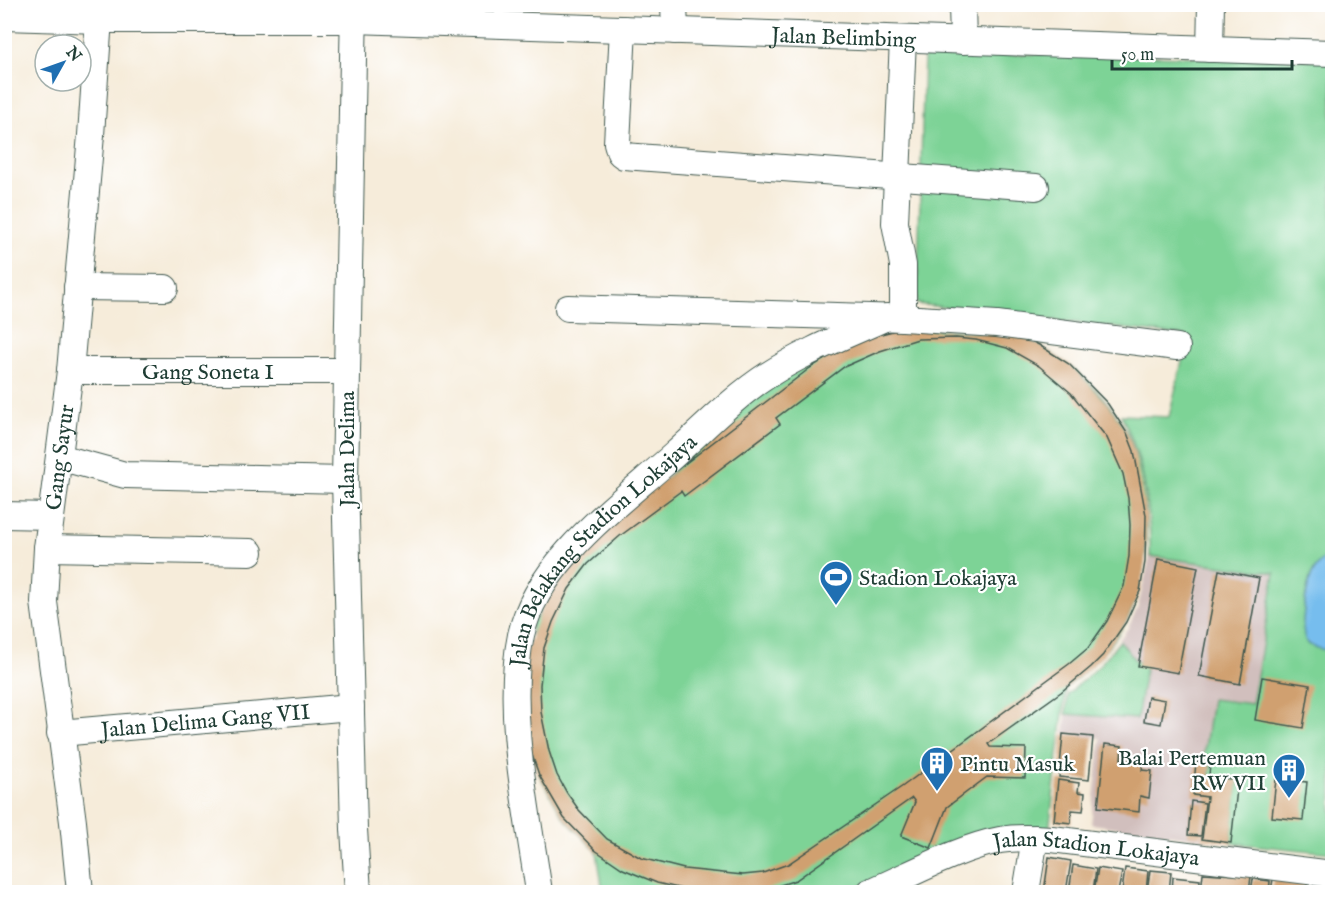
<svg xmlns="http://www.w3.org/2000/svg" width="1337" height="897" viewBox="0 0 1337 897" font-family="'IM FELL English',serif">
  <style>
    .industrial { fill: #d1bfbd }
    .green { fill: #7dd396; stroke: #4e8865; stroke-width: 1.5 }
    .water { fill: #76bdee; stroke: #4a7d91; stroke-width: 1.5 }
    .building { fill: #d0a070; fill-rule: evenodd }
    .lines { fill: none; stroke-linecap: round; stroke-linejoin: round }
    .minor-casing { stroke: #3f574d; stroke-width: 28 }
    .minor { stroke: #fff; stroke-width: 26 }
    .labels { text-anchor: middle; stroke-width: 4.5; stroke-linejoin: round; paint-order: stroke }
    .street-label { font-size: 22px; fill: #1f3d34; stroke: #fff }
    .poi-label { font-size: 22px; fill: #1f3d34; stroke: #fff; text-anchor: start }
  </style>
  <rect width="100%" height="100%" fill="#fff"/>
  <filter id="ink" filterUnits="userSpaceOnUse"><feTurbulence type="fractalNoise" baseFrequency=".0167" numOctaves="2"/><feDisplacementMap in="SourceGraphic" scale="12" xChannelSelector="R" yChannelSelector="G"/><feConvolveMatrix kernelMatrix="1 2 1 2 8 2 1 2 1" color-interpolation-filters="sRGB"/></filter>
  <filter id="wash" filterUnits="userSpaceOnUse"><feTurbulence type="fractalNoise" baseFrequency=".008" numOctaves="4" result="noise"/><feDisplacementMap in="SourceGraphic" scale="24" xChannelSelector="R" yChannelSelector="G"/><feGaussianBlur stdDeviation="1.35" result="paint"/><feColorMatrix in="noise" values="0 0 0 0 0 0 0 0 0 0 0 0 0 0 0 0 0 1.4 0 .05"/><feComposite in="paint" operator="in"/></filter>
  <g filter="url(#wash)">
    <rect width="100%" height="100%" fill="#f6ecda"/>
    <polygon class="industrial" points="1150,556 1275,572 1238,780 1210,776 1202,839 1091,824 1101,738 1064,733 1068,694 1099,666 1128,628 1138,607"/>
    <g class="green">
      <path d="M1057,54l275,6v495c-6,3 -16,11 -20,18 -6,13 -13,56 -5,69 5,7 17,7 25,9v202l-101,-10 7,-63 -28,-4 1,-12 -8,-2 9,-63 40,5 23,-131 -125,-17c1,-48 -6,-97 -29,-141l48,2 19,-81 -271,-32 7,-248z"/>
      <path d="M876,325l143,10c40,19 75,46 100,84 34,51 36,147 8,201 -15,28 -37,48 -61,68l-17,143 -96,14 -106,47h-244l-6,-40 -33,-34 -25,-43 -8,-152 200,-214z"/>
      <polygon points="1120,641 1136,661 1146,664 1137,719 1066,714 1068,694 1099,666"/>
    </g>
    <path class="water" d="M1332,555v96c-8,-2 -20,-2 -25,-9 -9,-12 0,-61 8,-73 4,-7 10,-12 17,-14z"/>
    <g id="blocks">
      <g class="building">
        <path d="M901,329l118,6 20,10 30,19 39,40 19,29 7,18 12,64 -1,47 -5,29 -14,31 -23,33 -12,12 -30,25 -73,52 2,3 36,1 -1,30 -38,-1 -40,30 -16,41 -30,-12 14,-34 -3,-4 -116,82 -31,10 -15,2h-31l-37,-3 -25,-6 -34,-14 -28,-19 -31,-32 -25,-43 -11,-32 -7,-79 31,-84 70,-68 188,-144 18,-11 45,-21zM956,338l20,2 31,8 32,18 32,27 36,45 16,36 5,24 2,27 -1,31 -5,30 -17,35 -19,27 -19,16 -166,122 -115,78 -25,9 -20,2 -59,-6 -43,-11 -34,-19 -28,-29 -12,-17 -10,-18 -8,-24 -8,-39 -1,-27 4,-37 9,-26 16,-33 19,-25 32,-28 61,-45 3,5 96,-72 -4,-6 68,-51 36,-16 38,-12z"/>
        <polygon points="1158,559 1198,567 1178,673 1138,666"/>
        <polygon points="1219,570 1259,578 1240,684 1199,676"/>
        <polygon points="1262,677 1310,685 1303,728 1255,720"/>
        <polygon points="1148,697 1165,700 1161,724 1144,721"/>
        <polygon points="1063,734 1093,737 1089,780 1059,777"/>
        <polygon points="1105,744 1122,746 1121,759 1143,762 1142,770 1152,771 1149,798 1140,796 1139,812 1098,807"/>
        <polygon points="1196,762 1210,764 1209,776 1238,780 1231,843 1202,839 1207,797 1193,795"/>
        <polygon points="1276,779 1307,782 1303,820 1272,817"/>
        <polygon points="1058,780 1079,783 1078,792 1085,793 1083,811 1072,810 1071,823 1054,821"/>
        <polygon points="1191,801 1205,803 1201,836 1188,835"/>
        <polygon points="1049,857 1071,861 1066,892 1044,892"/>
        <polygon points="1073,865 1096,869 1093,892 1069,892"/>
        <polygon points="1098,868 1122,872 1118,892 1094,892"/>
        <polygon points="1125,868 1148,871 1146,892 1122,892"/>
        <polygon points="1150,870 1171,872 1169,892 1147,892"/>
        <polygon points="1203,873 1251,876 1249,892 1233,892 1233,884 1232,892 1201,892"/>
        <polygon points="1173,877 1200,880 1199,892 1172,892"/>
        <polygon points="1253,879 1270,881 1269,892 1251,892"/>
        <polygon points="1273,879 1308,882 1306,892 1271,892"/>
        <polygon points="1313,884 1332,886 1331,892 1312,892"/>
      </g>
    </g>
  </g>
  <g filter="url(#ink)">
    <use href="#blocks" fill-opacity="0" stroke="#3f574d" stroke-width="1.5"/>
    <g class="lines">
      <defs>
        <g id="minor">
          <polyline points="674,4 675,31"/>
          <polyline points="962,4 963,41"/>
          <polyline points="354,5 345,480 354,829 358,892"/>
          <path id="s1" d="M4,17l96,3h254l978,33"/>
          <polyline points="623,29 617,143 620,153 624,156 1036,187"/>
          <polyline points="903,39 895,223 903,265 903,318"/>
          <polyline points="1210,49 1211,4"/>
          <polyline points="77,287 165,288"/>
          <polyline points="568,308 903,318 997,324 1177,347"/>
          <path id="s2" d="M70,371h276"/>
          <polyline points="59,457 125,475 345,480"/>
          <polyline points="4,515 51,516"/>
          <polyline points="47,548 250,552"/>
          <path id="s3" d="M60,733l291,-26"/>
          <path id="s4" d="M80,892l-7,-70 -29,-220 3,-54 23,-177 21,-236 9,-131"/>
          <path id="s5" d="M539,892c-11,-78 -34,-180 -18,-257 16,-74 100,-132 154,-181 30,-27 59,-57 93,-79 37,-24 79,-40 119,-58"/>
          <path id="s6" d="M870,892c40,-17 88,-44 130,-52 17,-3 34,-2 52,-1l280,35"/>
          <polyline points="1026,892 1035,838"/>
        </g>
      </defs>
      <use href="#minor" class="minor-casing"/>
      <use href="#minor" class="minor"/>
    </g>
  </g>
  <defs>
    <symbol id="stadium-pin" viewBox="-11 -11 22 30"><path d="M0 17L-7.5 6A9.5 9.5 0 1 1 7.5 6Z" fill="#1f6fb2" stroke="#fff"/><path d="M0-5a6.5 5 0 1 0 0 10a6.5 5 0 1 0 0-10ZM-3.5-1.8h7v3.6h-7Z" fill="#fff"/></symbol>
    <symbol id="building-pin" viewBox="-11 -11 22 30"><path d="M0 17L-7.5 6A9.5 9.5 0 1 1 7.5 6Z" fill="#1f6fb2" stroke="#fff"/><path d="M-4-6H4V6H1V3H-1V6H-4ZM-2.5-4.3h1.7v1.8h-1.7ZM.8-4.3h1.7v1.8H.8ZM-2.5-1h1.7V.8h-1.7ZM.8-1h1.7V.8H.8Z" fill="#fff"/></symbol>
  </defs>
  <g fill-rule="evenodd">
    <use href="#stadium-pin" x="817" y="558" width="38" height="52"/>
    <use href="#building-pin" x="918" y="744" width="38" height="52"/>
    <use href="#building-pin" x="1270" y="751" width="38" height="52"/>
  </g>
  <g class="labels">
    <g class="street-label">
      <text dy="8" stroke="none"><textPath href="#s1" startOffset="840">Jalan Belimbing</textPath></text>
      <text dy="8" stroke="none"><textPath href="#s2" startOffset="138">Gang Soneta I</textPath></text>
      <text transform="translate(346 449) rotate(-90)" y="8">Jalan Delima</text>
      <text dy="8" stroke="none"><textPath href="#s4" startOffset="438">Gang Sayur</textPath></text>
      <text dy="8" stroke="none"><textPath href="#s5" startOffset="376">Jalan Belakang Stadion Lokajaya</textPath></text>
      <text dy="8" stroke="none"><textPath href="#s3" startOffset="146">Jalan Delima Gang VII</textPath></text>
      <text dy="8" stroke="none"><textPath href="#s6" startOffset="237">Jalan Stadion Lokajaya</textPath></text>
    </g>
    <g class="poi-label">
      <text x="859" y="585">Stadion Lokajaya</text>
      <text x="1266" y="765" text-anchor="end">Balai Pertemuan<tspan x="1266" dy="25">RW VII</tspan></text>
      <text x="960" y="771">Pintu Masuk</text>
    </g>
  </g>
  <rect width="1337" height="897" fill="none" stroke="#fff" stroke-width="24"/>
  <g transform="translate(63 63) rotate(50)"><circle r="28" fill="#ffffff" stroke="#a5b1ae" stroke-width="1.5"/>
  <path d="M0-4.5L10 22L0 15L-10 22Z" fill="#1f6fb2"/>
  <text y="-9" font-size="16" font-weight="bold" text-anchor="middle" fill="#1f3d34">N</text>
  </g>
  <path d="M1112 60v9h180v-9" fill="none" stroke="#1f3d34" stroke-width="3"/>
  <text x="1121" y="60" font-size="18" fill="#1f3d34" stroke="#ffffff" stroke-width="4.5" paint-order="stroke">50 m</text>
</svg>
